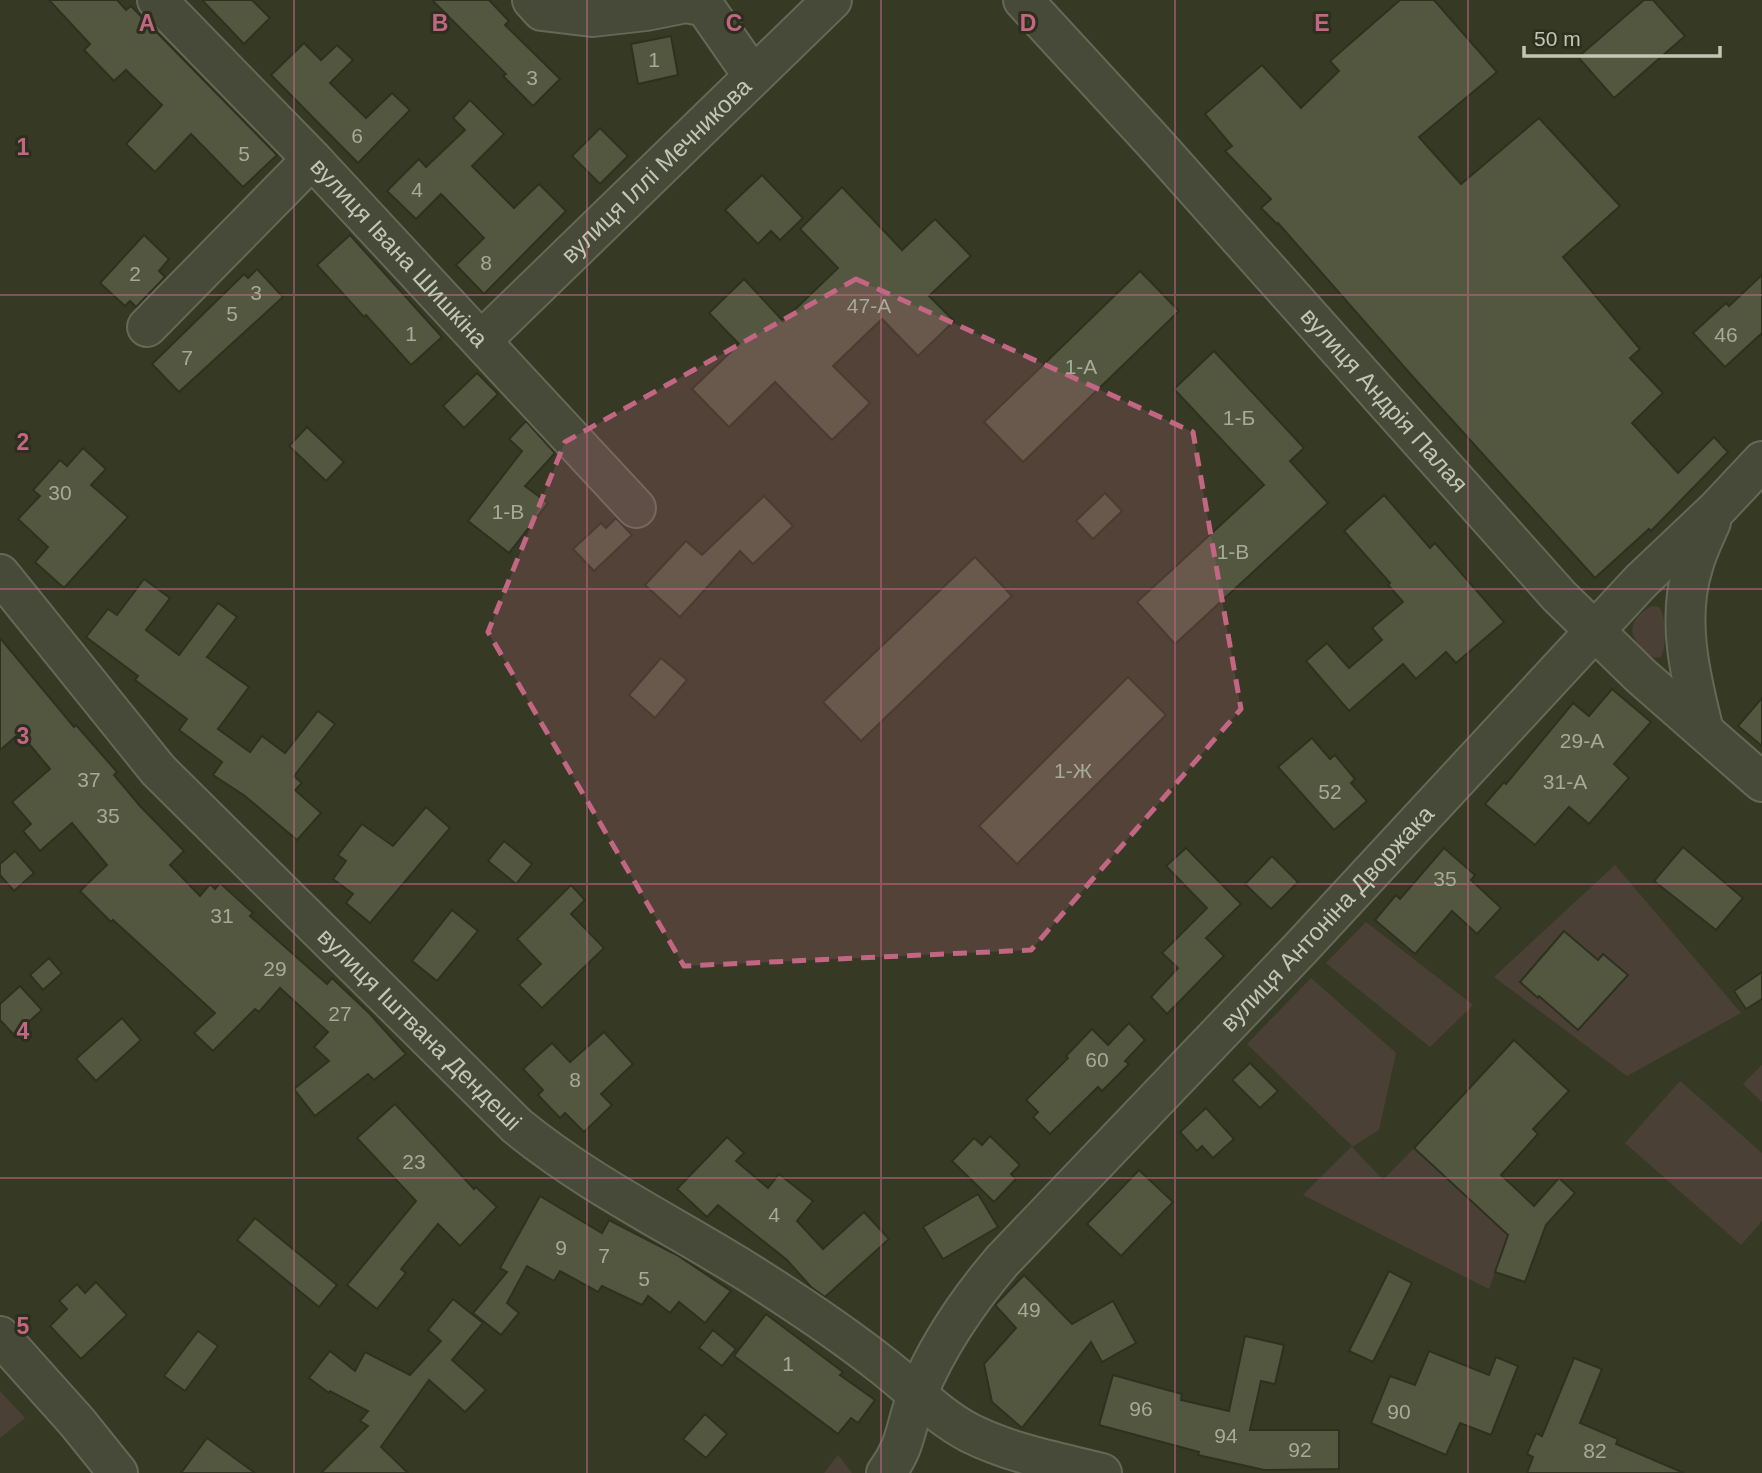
<svg xmlns="http://www.w3.org/2000/svg" width="1762" height="1473" viewBox="0 0 1762 1473" font-family="Arial,sans-serif">
  <style>
    .green { fill: #4b4035 }
    .building { fill: #53573f; stroke: #2e3120; stroke-width: 2 }
    .lines { fill: none; stroke-linecap: round; stroke-linejoin: round }
    .minor-casing { stroke: #656857; stroke-width: 42 }
    .minor { stroke: #474a39; stroke-width: 38 }
    .marked { fill: #c26683; fill-opacity: 0.2; stroke: #c26683; stroke-width: 5; stroke-dasharray: 14 9; stroke-linejoin: round }
    .grid { fill: none; stroke: #c26683; stroke-width: 2; stroke-opacity: 0.55 }
    .labels { text-anchor: middle; stroke-width: 6; stroke-linejoin: round; paint-order: stroke }
    .number-label { font-size: 21px; fill: #a6aa97 }
    .street-label { font-size: 24px; fill: #c2c6b4; stroke: #2c2f1e }
    .grid-label { font-size: 23px; text-anchor: middle; font-weight: bold; fill: #c26683; stroke: #2c2f1e; stroke-width: 6; stroke-linejoin: round; paint-order: stroke }
  </style>
  <rect width="100%" height="100%" fill="#363a25"/>
  <g class="green">
    <path d="M1652,606l7,1c8,12 8,37 2,50 -10,2 -13,-3 -20,-10 -16,-17 -8,-30 11,-41z"/>
    <polygon points="1615,865 1741,1013 1627,1076 1494,977"/>
    <polygon points="1366,922 1473,1005 1430,1047 1326,963"/>
    <polygon points="1311,978 1396,1053 1379,1130 1352,1147 1383,1180 1414,1148 1508,1235 1489,1289 1303,1195 1352,1146 1247,1044"/>
    <polygon points="1762,1065 1762,1102 1743,1084"/>
    <polygon points="1680,1081 1762,1153 1762,1221 1741,1245 1625,1143"/>
    <polygon points="0,1391 25,1418 0,1438"/>
    <polygon points="838,1455 852,1473 824,1473"/>
  </g>
  <g class="building">
    <polygon points="49,0 117,0 126,10 131,6 277,155 243,187 191,134 155,172 126,144 162,105 126,70 114,81 84,50 90,44"/>
    <polygon points="202,0 252,0 270,18 244,44"/>
    <polygon points="432,0 489,0 509,21 505,25 560,79 533,106 503,76 506,74"/>
    <polygon points="1400,0 1434,0 1497,72 1419,137 1461,184 1539,118 1620,206 1563,257 1640,349 1630,358 1663,393 1632,423 1678,473 1714,437 1728,452 1651,531 1649,529 1595,578 1413,377 1278,223 1277,224 1261,208 1271,199 1225,151 1232,146 1205,114 1262,65 1301,108 1339,71 1330,61"/>
    <polygon points="1644,0 1653,0 1685,36 1614,98 1578,57"/>
    <polygon points="671,36 678,75 638,84 631,44"/>
    <polygon points="304,43 321,60 337,45 353,60 330,83 366,118 392,93 410,110 358,163 271,75"/>
    <polygon points="470,100 504,134 472,166 514,208 539,184 566,211 484,294 456,265 484,238 441,194 416,219 387,191 419,159 426,167 465,130 453,118"/>
    <polygon points="600,128 628,156 600,184 572,156"/>
    <polygon points="762,175 803,218 780,240 771,231 758,244 725,210"/>
    <polygon points="842,187 902,250 935,219 971,256 929,296 954,321 918,356 882,319 833,366 870,403 832,440 775,382 729,427 692,389 739,344 709,313 744,279 783,321 838,268 800,229"/>
    <polygon points="144,235 169,259 159,271 165,277 136,307 130,301 125,306 100,283"/>
    <polygon points="350,235 442,337 411,365 366,315 364,317 317,265"/>
    <polygon points="257,269 283,297 179,392 152,364 244,274 248,278"/>
    <polygon points="1140,271 1179,311 1023,462 984,422"/>
    <polygon points="1762,275 1762,333 1725,367 1693,333 1726,303 1729,306"/>
    <polygon points="1214,351 1304,448 1290,461 1328,503 1175,644 1137,602 1264,485 1174,389"/>
    <polygon points="477,373 498,394 464,428 443,406"/>
    <polygon points="526,421 555,453 525,486 548,503 509,553 468,521 522,451 509,439"/>
    <polygon points="307,427 344,462 326,481 289,446"/>
    <polygon points="83,448 106,469 91,485 128,517 64,588 35,562 48,547 18,519 40,496 33,490 60,460 67,466"/>
    <polygon points="1105,493 1122,511 1093,539 1076,521"/>
    <polygon points="1384,495 1430,548 1435,543 1504,622 1456,663 1446,652 1416,679 1403,664 1349,711 1306,661 1327,643 1349,668 1382,640 1372,628 1403,602 1388,585 1390,583 1344,531"/>
    <polygon points="764,496 793,526 753,564 740,551 680,617 645,585 686,541 702,555"/>
    <polygon points="616,518 632,535 594,571 573,549 601,523 606,528"/>
    <polygon points="975,557 1012,596 861,741 823,702"/>
    <polygon points="144,579 170,598 146,630 179,655 218,603 237,617 207,657 249,687 218,729 250,752 262,736 285,753 318,711 335,724 294,776 302,783 295,790 321,813 297,840 245,796 213,775 222,762 179,730 187,719 135,680 138,676 86,637 108,609 117,615"/>
    <polygon points="0,638 74,727 76,725 117,772 114,775 140,806 184,851 170,865 200,896 210,884 215,889 220,883 253,913 250,916 327,984 332,978 369,1013 406,1054 374,1080 368,1074 315,1116 294,1089 329,1061 314,1047 328,1032 280,988 259,1012 255,1009 213,1051 194,1033 215,1013 113,920 111,922 80,891 107,865 72,823 40,851 23,831 31,824 12,802 50,769 20,733 0,750"/>
    <polygon points="661,658 687,680 655,718 629,695"/>
    <polygon points="1128,677 1166,715 1017,864 979,826"/>
    <polygon points="1612,689 1651,722 1614,764 1629,778 1589,824 1569,807 1535,845 1485,804 1504,782 1506,784 1573,703 1589,716"/>
    <polygon points="1762,698 1762,746 1738,726"/>
    <polygon points="1312,738 1330,759 1335,755 1355,779 1351,783 1367,801 1334,830 1278,767"/>
    <polygon points="426,807 450,828 370,923 346,903 353,894 333,879 346,861 338,855 362,824 393,846"/>
    <polygon points="504,841 532,864 516,884 488,861"/>
    <polygon points="1683,847 1743,898 1716,930 1654,881"/>
    <polygon points="1186,848 1241,904 1206,938 1224,956 1167,1014 1151,997 1178,968 1162,953 1207,908 1166,866"/>
    <polygon points="1444,848 1475,875 1471,880 1501,908 1477,934 1452,911 1415,954 1375,920 1396,895 1400,899"/>
    <polygon points="15,851 34,873 14,891 0,875 0,864"/>
    <polygon points="1272,856 1298,882 1271,909 1245,884"/>
    <polygon points="571,885 585,900 571,914 604,948 542,1008 519,985 541,964 517,939"/>
    <polygon points="452,910 478,931 437,981 412,961"/>
    <polygon points="1564,931 1598,960 1603,954 1628,975 1578,1030 1539,996 1538,998 1520,982"/>
    <polygon points="49,958 62,973 43,990 30,975"/>
    <polygon points="1762,972 1762,999 1746,1009 1734,991"/>
    <polygon points="20,986 42,1010 14,1035 0,1020 0,1004"/>
    <polygon points="122,1018 141,1040 96,1081 76,1059"/>
    <polygon points="1129,1023 1145,1040 1125,1061 1129,1064 1102,1091 1098,1087 1050,1134 1033,1117 1038,1112 1026,1100 1068,1058 1066,1056 1092,1029 1108,1045"/>
    <polygon points="604,1032 633,1064 601,1094 612,1105 584,1132 565,1113 560,1118 538,1095 543,1090 523,1069 552,1043 570,1062"/>
    <polygon points="1514,1040 1569,1091 1533,1129 1538,1134 1501,1175 1534,1206 1559,1178 1575,1193 1546,1225 1525,1282 1495,1272 1508,1235 1414,1148"/>
    <polygon points="1250,1063 1278,1091 1260,1108 1232,1080"/>
    <polygon points="395,1104 474,1189 476,1187 497,1207 460,1246 438,1224 401,1269 406,1273 377,1309 347,1285 416,1201 357,1138"/>
    <polygon points="1206,1108 1234,1139 1213,1158 1202,1146 1197,1151 1180,1132"/>
    <polygon points="990,1136 1020,1165 1011,1174 1016,1179 994,1202 952,1161 974,1138 982,1145"/>
    <polygon points="727,1137 744,1153 736,1161 768,1188 779,1174 813,1201 797,1221 823,1249 864,1212 889,1239 825,1297 811,1287 787,1260 718,1205 707,1217 677,1189"/>
    <polygon points="1139,1170 1173,1202 1121,1256 1087,1224"/>
    <polygon points="978,1194 998,1227 943,1259 923,1227"/>
    <polygon points="540,1196 602,1233 609,1220 677,1255 731,1291 705,1323 679,1302 670,1313 648,1296 642,1305 602,1286 598,1292 560,1271 554,1281 527,1266 507,1303 519,1313 501,1335 473,1313 507,1272 500,1268"/>
    <polygon points="255,1218 337,1285 319,1307 237,1240"/>
    <polygon points="1389,1271 1412,1283 1373,1362 1349,1351"/>
    <polygon points="1024,1275 1072,1324 1113,1301 1136,1343 1102,1362 1091,1342 1022,1428 992,1402 984,1364 1016,1328 995,1305"/>
    <polygon points="96,1282 127,1315 81,1359 50,1326 67,1309 59,1301 77,1284 85,1293"/>
    <polygon points="453,1299 483,1323 452,1360 486,1390 465,1412 429,1380 381,1447 408,1473 321,1473 368,1426 360,1421 368,1411 330,1391 329,1393 309,1378 330,1351 355,1371 365,1352 410,1375 441,1341 428,1330"/>
    <polygon points="766,1314 843,1372 840,1375 875,1400 858,1423 851,1418 838,1434 734,1356"/>
    <polygon points="713,1330 736,1349 722,1366 699,1348"/>
    <polygon points="198,1331 218,1346 185,1391 164,1376"/>
    <polygon points="1245,1336 1284,1345 1275,1384 1261,1381 1250,1430 1339,1430 1339,1469 1264,1470 1198,1455 1199,1452 1099,1425 1113,1375 1182,1394 1181,1400 1229,1411"/>
    <polygon points="1429,1351 1489,1375 1496,1357 1518,1366 1491,1435 1460,1423 1446,1455 1371,1423 1390,1376 1415,1385"/>
    <polygon points="1574,1358 1602,1369 1580,1423 1618,1439 1616,1444 1684,1473 1527,1473 1533,1457 1527,1454 1536,1433 1542,1436"/>
    <polygon points="705,1414 727,1434 706,1458 683,1439"/>
    <polygon points="207,1438 255,1473 181,1473"/>
  </g>
  <g class="lines">
    <defs>
      <g id="minor">
        <path id="s1" d="M157,0l155,159 324,349"/>
        <polyline points="532,0 542,11 592,17 646,11 686,3 705,7 753,76"/>
        <path id="s2" d="M1023,0l129,140 407,456 82,80 121,106"/>
        <polyline points="147,327 312,159"/>
        <path id="s3" d="M482,340l350,-340"/>
        <path id="s4" d="M0,574l158,196 359,356c71,58 152,97 229,145 46,29 93,60 136,94 29,22 55,51 88,68 42,21 88,29 132,40"/>
        <path d="M1704,731c-13,-52 -28,-111 -11,-164 4,-16 12,-31 18,-45"/>
        <polyline points="0,1336 77,1422 118,1473"/>
        <path id="s5" d="M886,1473c22,-29 19,-49 32,-80 20,-48 50,-92 84,-132l298,-312 341,-368 75,-71 46,-49"/>
      </g>
    </defs>
    <use href="#minor" class="minor-casing"/>
    <use href="#minor" class="minor"/>
  </g>
  <path class="marked" d="M856,279l337,153 48,277 -210,241 -347,16 -196,-334 77,-190z"/>
  <path class="grid" d="M294,0v1473M587,0v1473M881,0v1473M1175,0v1473M1468,0v1473M0,295h1762M0,589h1762M0,884h1762M0,1178h1762"/>
  <g class="labels">
    <g class="number-label">
      <text x="654" y="67">1</text>
      <text x="532" y="85">3</text>
      <text x="357" y="143">6</text>
      <text x="244" y="161">5</text>
      <text x="417" y="197">4</text>
      <text x="486" y="270">8</text>
      <text x="135" y="281">2</text>
      <text x="256" y="300">3</text>
      <text x="869" y="313">47-А</text>
      <text x="232" y="321">5</text>
      <text x="411" y="341">1</text>
      <text x="1726" y="342">46</text>
      <text x="187" y="365">7</text>
      <text x="1081" y="374">1-А</text>
      <text x="1239" y="425">1-Б</text>
      <text x="60" y="500">30</text>
      <text x="508" y="519">1-В</text>
      <text x="1233" y="559">1-В</text>
      <text x="1582" y="748">29-А</text>
      <text x="1073" y="778">1-Ж</text>
      <text x="89" y="787">37</text>
      <text x="1565" y="789">31-А</text>
      <text x="1330" y="799">52</text>
      <text x="108" y="823">35</text>
      <text x="1445" y="886">35</text>
      <text x="222" y="923">31</text>
      <text x="275" y="976">29</text>
      <text x="340" y="1021">27</text>
      <text x="1097" y="1067">60</text>
      <text x="575" y="1087">8</text>
      <text x="414" y="1169">23</text>
      <text x="774" y="1222">4</text>
      <text x="561" y="1255">9</text>
      <text x="604" y="1263">7</text>
      <text x="644" y="1286">5</text>
      <text x="1029" y="1317">49</text>
      <text x="788" y="1371">1</text>
      <text x="1141" y="1416">96</text>
      <text x="1399" y="1419">90</text>
      <text x="1226" y="1443">94</text>
      <text x="1300" y="1457">92</text>
      <text x="1595" y="1458">82</text>
    </g>
    <g class="street-label">
      <text dy="8" stroke="none"><textPath href="#s3" startOffset="243">вулиця Іллі Мечникова</textPath></text>
      <text dy="8" stroke="none"><textPath href="#s1" startOffset="350">вулиця Івана Шишкіна</textPath></text>
      <text dy="8" stroke="none"><textPath href="#s2" startOffset="539">вулиця Андрія Палая</textPath></text>
      <text dy="8" stroke="none"><textPath href="#s5" startOffset="716">вулиця Антоніна Дворжака</textPath></text>
      <text dy="8" stroke="none"><textPath href="#s4" startOffset="620">вулиця Іштвана Дендеші</textPath></text>
    </g>
  </g>
  <g class="grid-label">
    <text x="147" y="31">A</text>
    <text x="440" y="31">B</text>
    <text x="734" y="31">C</text>
    <text x="1028" y="31">D</text>
    <text x="1322" y="31">E</text>
    <text x="23" y="155">1</text>
    <text x="23" y="450">2</text>
    <text x="23" y="744">3</text>
    <text x="23" y="1039">4</text>
    <text x="23" y="1334">5</text>
  </g>
  <path d="M1524 46v10h196v-10" fill="none" stroke="#c2c6b4" stroke-width="3.5"/>
  <text x="1534" y="46" font-size="21" fill="#c2c6b4" stroke="#2c2f1e" stroke-width="5" paint-order="stroke">50 m</text>
</svg>
